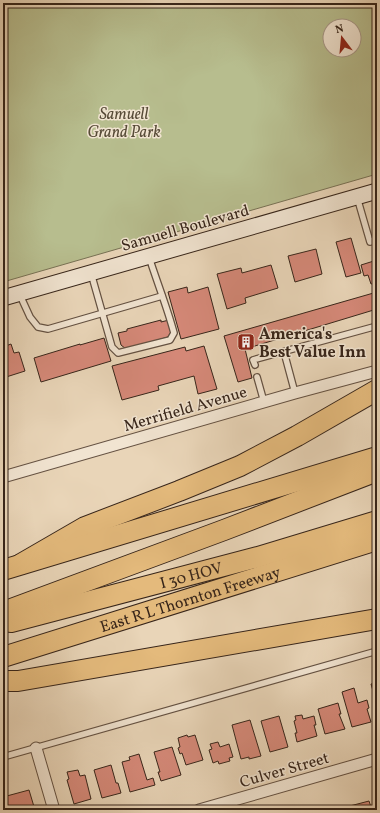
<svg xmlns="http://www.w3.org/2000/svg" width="380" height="813" viewBox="0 0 380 813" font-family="Vollkorn,serif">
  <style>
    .green { fill: #b7bd8e; stroke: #777154; fill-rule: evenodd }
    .building { fill: #d68979; stroke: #37251a }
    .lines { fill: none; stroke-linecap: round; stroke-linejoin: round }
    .service-casing { stroke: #645142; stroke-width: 8 }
    .minor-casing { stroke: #645142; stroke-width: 13 }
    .secondary-casing { stroke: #37251a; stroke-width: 17 }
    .motorway-casing { stroke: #37251a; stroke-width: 22 }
    .service { stroke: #f1e4d1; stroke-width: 5.5 }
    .minor { stroke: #f1e4d1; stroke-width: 11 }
    .secondary { stroke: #f1e4d1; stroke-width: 15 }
    .motorway { stroke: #e4ba7c; stroke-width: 20 }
    .labels { text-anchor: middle; stroke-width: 3; stroke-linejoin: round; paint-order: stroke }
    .park-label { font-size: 16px; font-style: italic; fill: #574b37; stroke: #f1e4d1 }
    .street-label { font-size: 16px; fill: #37251a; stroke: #f1e4d1 }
    .poi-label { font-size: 16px; font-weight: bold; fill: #37251a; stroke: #f1e4d1; text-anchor: start }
  </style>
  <rect width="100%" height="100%" fill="#e9d5b8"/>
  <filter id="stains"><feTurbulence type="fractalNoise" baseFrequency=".005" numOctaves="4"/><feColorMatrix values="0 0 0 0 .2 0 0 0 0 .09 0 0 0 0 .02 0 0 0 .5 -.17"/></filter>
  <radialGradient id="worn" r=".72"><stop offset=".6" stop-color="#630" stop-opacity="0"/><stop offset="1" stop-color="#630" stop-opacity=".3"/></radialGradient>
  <path class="green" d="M3,3h374v171l-374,108zM330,26h24v24h-24z"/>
  <g class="building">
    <polygon points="351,238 361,273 346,277 336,242"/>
    <polygon points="316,249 322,274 295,282 288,256"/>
    <polygon points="377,260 377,283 371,284 368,275 364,276 361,265"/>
    <polygon points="271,265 278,288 245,298 246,303 227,309 217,274 241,268 242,273"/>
    <polygon points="187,287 188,293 208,287 219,329 181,339 168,292"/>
    <polygon points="377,292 377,309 245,349 252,378 238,382 224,336"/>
    <polygon points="161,320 161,322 169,320 172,330 168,337 126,349 121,345 118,333 127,331 127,329"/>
    <polygon points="104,338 111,361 41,382 34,358 80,344 80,345"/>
    <polygon points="11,344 14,353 19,352 25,371 3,378 3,347"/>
    <polygon points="204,346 217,389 198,394 194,376 158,386 159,390 122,400 112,366 185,347 186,351"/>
    <polygon points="377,683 377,705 371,684"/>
    <polygon points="354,688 358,703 367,700 369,708 367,709 371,722 352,727 342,692"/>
    <polygon points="338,703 341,714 339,714 345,729 325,734 318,709"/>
    <polygon points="302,715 303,719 314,716 316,725 314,725 317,736 297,742 295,733 297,733 294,721 296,720 295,716"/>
    <polygon points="279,716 288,747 270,752 261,721"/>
    <polygon points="250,720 261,756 249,759 249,757 241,759 232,725"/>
    <polygon points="187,735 188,737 195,735 203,760 186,765 182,753 180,754 178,748 180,747 178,738"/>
    <polygon points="218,742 220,747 229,744 233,757 229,758 230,761 219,764 218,761 213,763 209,750 212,749 210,744"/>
    <polygon points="172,747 181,775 161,781 158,772 160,772 154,752"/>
    <polygon points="139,754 147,780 153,778 155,785 130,792 122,762 130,760 129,757"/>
    <polygon points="111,765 116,783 118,783 121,793 102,798 94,770"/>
    <polygon points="78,770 80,776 85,775 91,799 74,804 67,780 69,779 67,772"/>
    <polygon points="29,790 35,810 13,810 12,806 6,807 3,797"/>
    <polygon points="369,801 372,810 347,810 346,807"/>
  </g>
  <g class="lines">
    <defs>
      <g id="service">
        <polyline points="357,197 370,242 377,240"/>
        <path d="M91,273l21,74 6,6 52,-13 4,-7c-7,-26 -17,-51 -25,-76"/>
        <polyline points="19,293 30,317 38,327 48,329 162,296"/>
        <polyline points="284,352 295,393"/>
        <polyline points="255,365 253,360 377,326"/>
        <polyline points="257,377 264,402"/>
        <polyline points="3,757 377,651"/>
      </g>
      <g id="minor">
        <polyline points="3,477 295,393 377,371"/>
        <polyline points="36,748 54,810"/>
        <polyline points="199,810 377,759"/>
      </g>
      <polyline id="secondary" points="3,298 377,191"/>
      <g id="motorway">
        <polyline points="21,564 85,527 179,491 240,466 297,436 377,390"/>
        <polyline points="3,570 377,457"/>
        <polyline points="3,612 224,530 377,471"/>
        <path id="s1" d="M11,622l247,-65 119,-36"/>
        <path id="s2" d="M3,657l374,-117"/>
        <polyline points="3,681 18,681 377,619"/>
      </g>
    </defs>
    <use href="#service" class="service-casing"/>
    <use href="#minor" class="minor-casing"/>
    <use href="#secondary" class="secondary-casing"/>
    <use href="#motorway" class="motorway-casing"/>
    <use href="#service" class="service"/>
    <use href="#minor" class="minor"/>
    <use href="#secondary" class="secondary"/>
    <use href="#motorway" class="motorway"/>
  </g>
  <defs>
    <symbol id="building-square" viewBox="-11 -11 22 22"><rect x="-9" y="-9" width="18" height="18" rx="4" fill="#8f2418" stroke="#f1e4d1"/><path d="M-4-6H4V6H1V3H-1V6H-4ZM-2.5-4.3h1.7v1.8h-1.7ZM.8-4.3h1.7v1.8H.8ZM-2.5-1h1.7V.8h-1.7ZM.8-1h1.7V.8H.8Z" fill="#fff"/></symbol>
  </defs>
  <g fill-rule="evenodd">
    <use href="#building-square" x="236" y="332" width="20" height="20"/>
  </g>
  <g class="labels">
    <g class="park-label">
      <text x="124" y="119">Samuell<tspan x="124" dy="18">Grand Park</tspan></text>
    </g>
    <g class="street-label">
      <text transform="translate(185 227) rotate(-16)" y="6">Samuell Boulevard</text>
      <text transform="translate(185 408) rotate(-16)" y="6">Merrifield Avenue</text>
      <text dy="6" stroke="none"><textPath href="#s1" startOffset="186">I 30 HOV</textPath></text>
      <text dy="6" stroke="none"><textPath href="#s2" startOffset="196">East R L Thornton Freeway</textPath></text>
      <text transform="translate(284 769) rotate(-16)" y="6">Culver Street</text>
    </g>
    <g class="poi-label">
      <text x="259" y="339">America's<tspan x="259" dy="18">Best Value Inn</tspan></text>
    </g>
  </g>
  <rect width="380" height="813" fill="none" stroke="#e9d5b8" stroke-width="16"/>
  <rect x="4" y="4" width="372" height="805" fill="none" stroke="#37251a" stroke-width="2"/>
  <rect x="8" y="8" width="364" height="797" fill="none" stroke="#37251a"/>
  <g transform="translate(342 38) rotate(344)"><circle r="19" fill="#f1e4d1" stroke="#a79888"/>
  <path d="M0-3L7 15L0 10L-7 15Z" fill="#8f2418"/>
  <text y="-6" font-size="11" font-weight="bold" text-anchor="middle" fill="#37251a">N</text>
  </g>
  <rect width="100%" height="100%" filter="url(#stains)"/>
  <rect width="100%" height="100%" fill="url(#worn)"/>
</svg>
